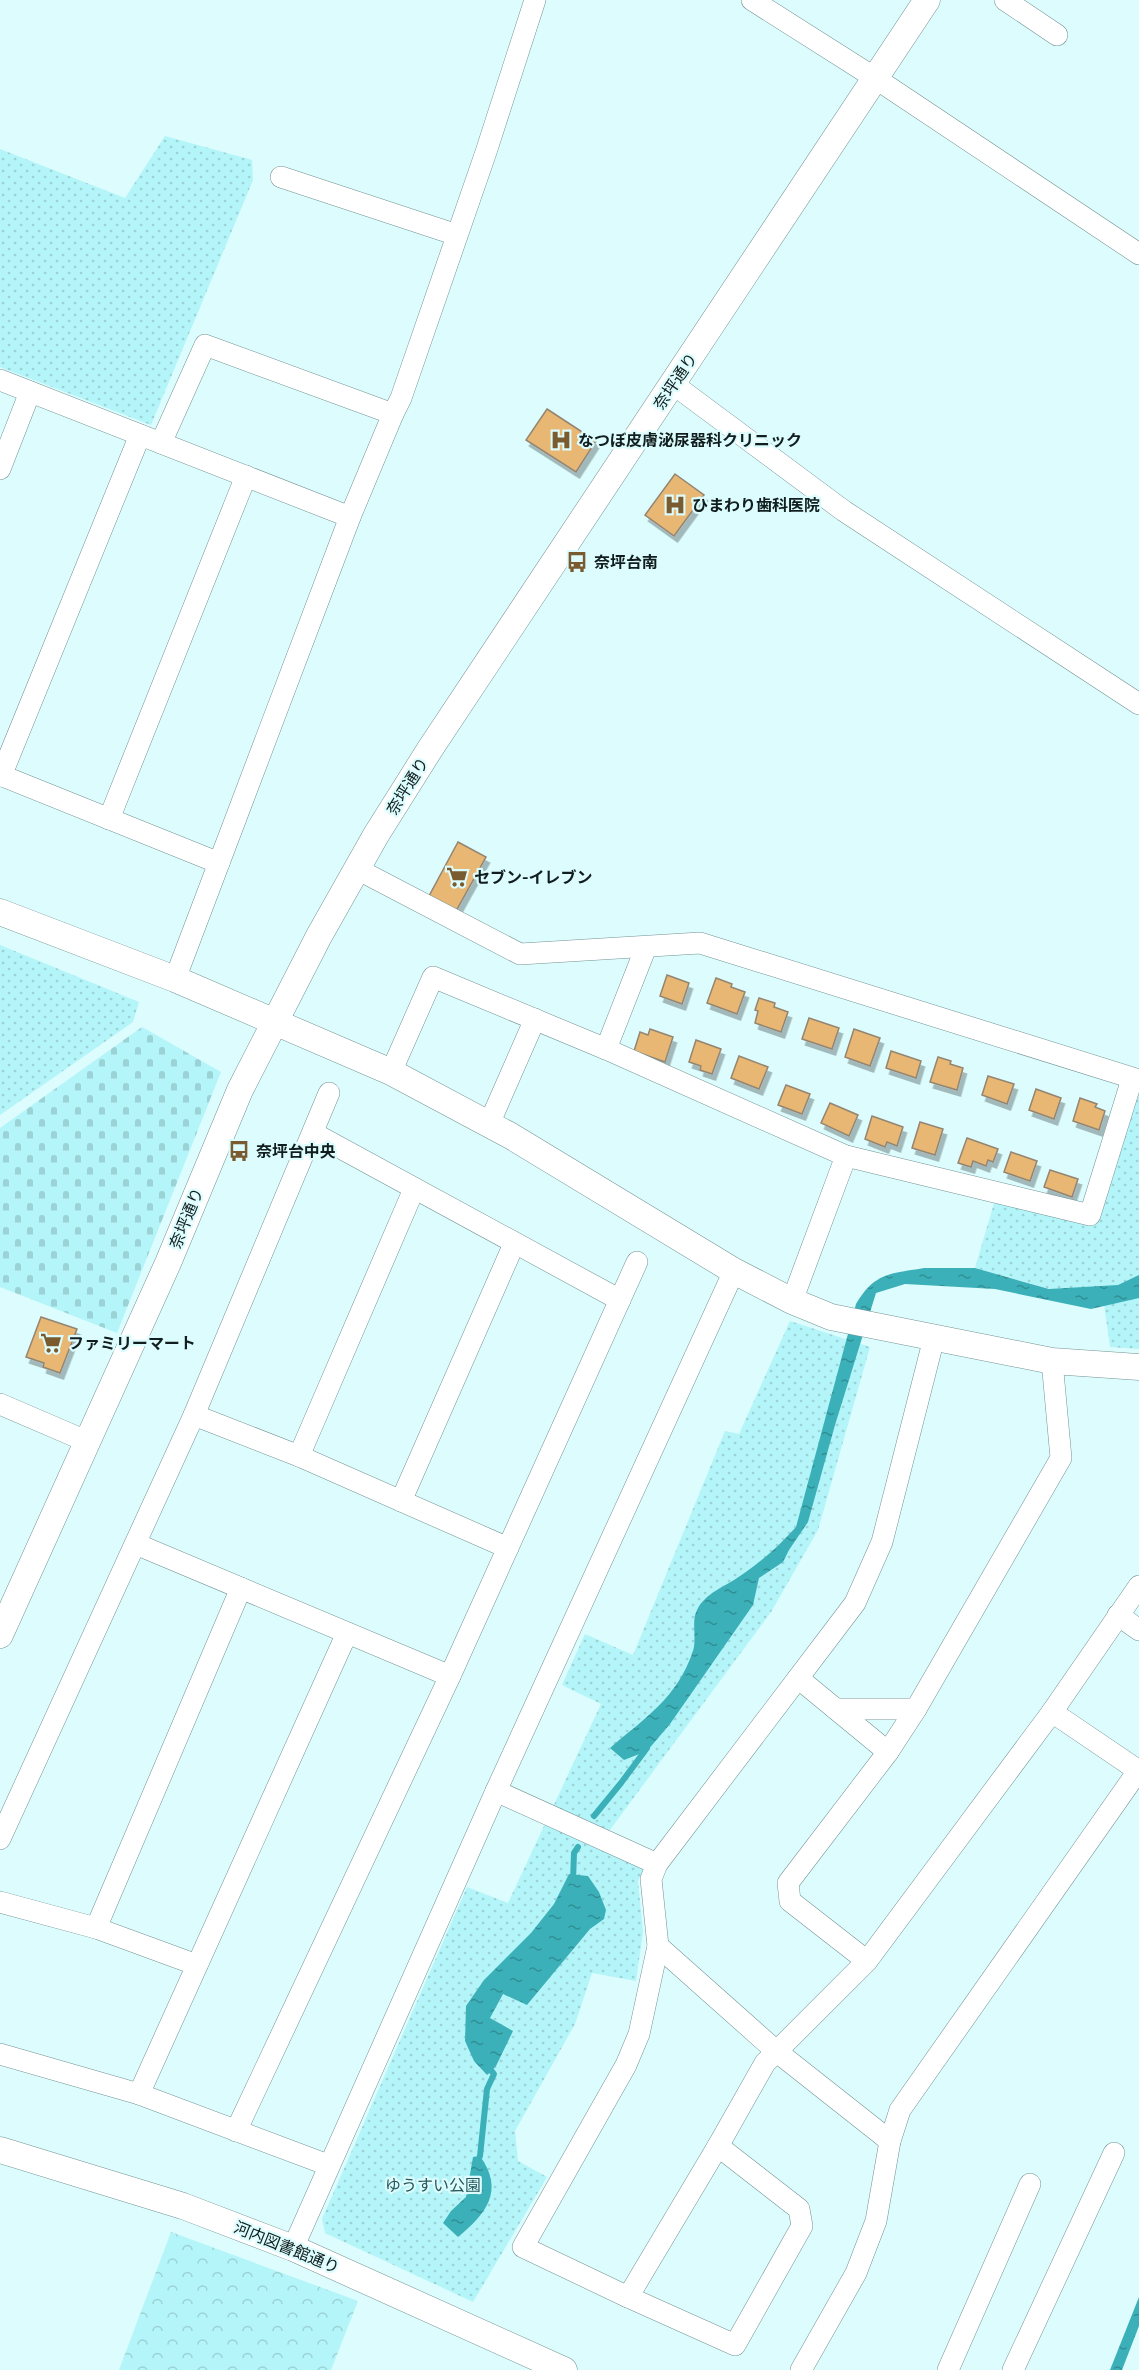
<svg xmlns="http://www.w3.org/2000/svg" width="1139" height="2370" viewBox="0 0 1139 2370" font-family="Figtree,'Noto Sans JP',sans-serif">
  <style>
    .forest { fill: url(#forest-crowns) }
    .cemetery { fill: url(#cemetery-stones) }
    .park { fill: url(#park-dots) }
    .water { fill: url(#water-ripples) }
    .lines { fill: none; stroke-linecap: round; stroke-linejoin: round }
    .stream { stroke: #3bb0b8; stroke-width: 6 }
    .building { fill: #e7b773; stroke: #948572; stroke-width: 1.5; filter: url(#shadow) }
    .minor-casing { stroke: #759395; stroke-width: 22 }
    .tertiary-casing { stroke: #759395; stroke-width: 27 }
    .minor { stroke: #fff; stroke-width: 21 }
    .tertiary { stroke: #fff; stroke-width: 26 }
    .labels { text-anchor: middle; stroke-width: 4.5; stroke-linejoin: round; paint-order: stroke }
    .street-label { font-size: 16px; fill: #111d1e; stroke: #dcfcfd }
    .poi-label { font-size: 16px; font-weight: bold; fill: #111d1e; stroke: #dcfcfd; text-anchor: start }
    .park-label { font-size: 16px; fill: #27585b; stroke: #dcfcfd }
  </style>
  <defs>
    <pattern id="forest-crowns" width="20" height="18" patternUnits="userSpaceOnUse" patternTransform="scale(1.5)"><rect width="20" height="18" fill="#b4f5f9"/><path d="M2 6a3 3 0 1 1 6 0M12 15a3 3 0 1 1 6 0" fill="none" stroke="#9ad2d5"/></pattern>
    <pattern id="cemetery-stones" width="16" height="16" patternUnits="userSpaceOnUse" patternTransform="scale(1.5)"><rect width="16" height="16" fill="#b4f5f9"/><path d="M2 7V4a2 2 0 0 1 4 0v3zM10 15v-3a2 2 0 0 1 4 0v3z" fill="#9ad2d5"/></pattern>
    <pattern id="park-dots" width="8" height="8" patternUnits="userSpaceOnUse" patternTransform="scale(1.5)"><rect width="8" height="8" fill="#b4f5f9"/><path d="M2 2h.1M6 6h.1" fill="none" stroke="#9ad2d5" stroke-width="1.8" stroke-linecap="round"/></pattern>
    <pattern id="water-ripples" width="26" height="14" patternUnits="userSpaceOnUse" patternTransform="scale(1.5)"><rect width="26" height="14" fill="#3bb0b8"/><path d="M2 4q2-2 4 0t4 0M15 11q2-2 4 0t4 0" fill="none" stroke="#308f95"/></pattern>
    <filter id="shadow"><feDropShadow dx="3.5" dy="6" stdDeviation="0" flood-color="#0004"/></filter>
  </defs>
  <rect width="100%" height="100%" fill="#dcfcfd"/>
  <polygon class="forest" points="171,2232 358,2301 331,2370 119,2370"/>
  <polygon class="cemetery" points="142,1027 221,1072 117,1333 0,1287 0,1128"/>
  <g class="park">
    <polygon points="165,136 252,160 253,180 151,425 0,367 0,149 125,198"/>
    <polygon points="0,945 139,1002 133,1022 0,1115"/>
    <polygon points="1139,1080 1139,1349 1110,1347 1104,1304 975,1268 997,1193 1090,1215"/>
    <polygon points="790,1321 870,1347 818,1530 771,1612 598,1846 645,1868 638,1881 643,1932 636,1981 592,1973 575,2024 515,2131 518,2161 547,2177 473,2302 325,2233 322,2219 467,1887 508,1903 601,1704 562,1685 585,1634 633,1655 725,1431 739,1434"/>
  </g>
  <g class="water">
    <path d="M924,1268h51l74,21 69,-4 21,-10v23l-48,11 -96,-20 -90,-5 -29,9 -41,132 -27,97 -19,28 -6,12 -24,16 -6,27 -83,119 -23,27 -23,9 -14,-12c36,-31 67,-50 83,-97 4,-12 -2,-30 4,-41 8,-17 29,-24 43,-34 21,-14 39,-30 56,-49l60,-223c19,-32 34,-30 68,-36z"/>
    <polygon points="569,1874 588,1876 599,1892 606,1910 604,1919 590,1929 527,2005 503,1994 490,2018 513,2031 496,2066 487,2075 474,2061 465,2041 466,2006 484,1980 531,1933 554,1904"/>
    <path d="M480,2156c25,35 6,58 -22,81l-15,-14 8,-12 15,-14 7,-40z"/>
    <polygon points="1139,2297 1139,2326 1122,2370 1110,2370"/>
  </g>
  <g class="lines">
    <g class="stream">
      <polyline points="594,1816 621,1783 647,1748"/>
      <polyline points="573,1881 574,1853 578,1847"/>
      <polyline points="480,2156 487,2089 494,2074 487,2065"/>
    </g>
  </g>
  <g class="building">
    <polygon points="547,409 596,441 576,472 526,440"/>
    <polygon points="675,474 704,495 674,536 645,515"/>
    <polygon points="458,842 486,857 456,911 429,896"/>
    <polygon points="667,975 689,983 682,1004 660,996"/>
    <polygon points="716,978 732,984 731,987 745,992 737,1014 707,1003"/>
    <polygon points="759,998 775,1003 774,1007 788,1012 781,1032 755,1023 758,1011 755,1010"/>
    <polygon points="809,1018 839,1028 832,1049 802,1039"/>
    <polygon points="650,1029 673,1037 665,1062 634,1051 640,1032 648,1035"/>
    <polygon points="854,1029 880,1038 870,1066 845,1057"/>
    <polygon points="696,1040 721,1049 712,1074 700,1070 701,1066 689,1062"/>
    <polygon points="891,1051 921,1061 916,1078 886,1068"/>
    <polygon points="739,1056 768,1067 759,1089 731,1078"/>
    <polygon points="938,1057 951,1061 950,1064 963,1068 957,1090 930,1082"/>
    <polygon points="988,1076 1014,1084 1007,1104 982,1095"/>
    <polygon points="786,1085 810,1094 802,1114 778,1105"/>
    <polygon points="1036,1089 1061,1098 1054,1119 1029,1110"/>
    <polygon points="1080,1098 1097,1104 1095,1107 1105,1111 1099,1130 1073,1121"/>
    <polygon points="830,1103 858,1115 849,1136 821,1123"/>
    <polygon points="872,1116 903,1127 897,1146 887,1142 885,1147 865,1139"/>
    <polygon points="920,1122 943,1129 935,1155 912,1148"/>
    <polygon points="967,1138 998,1149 993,1162 988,1160 986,1166 973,1161 971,1167 958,1163"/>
    <polygon points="1011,1152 1037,1161 1030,1181 1004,1172"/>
    <polygon points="1050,1170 1078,1179 1072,1197 1044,1187"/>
    <polygon points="41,1317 77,1329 60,1373 43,1367 44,1363 26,1357"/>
  </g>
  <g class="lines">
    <defs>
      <g id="minor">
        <polyline points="752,0 875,78 1139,254"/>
        <polyline points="1005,0 1057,35"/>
        <polyline points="281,177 457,235"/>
        <polyline points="0,380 350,517"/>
        <polyline points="673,384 844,511 1139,704"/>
        <polyline points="393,414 401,398 486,152 535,0"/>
        <polyline points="161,443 205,345 393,414 350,517 175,979"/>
        <polyline points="0,469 30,392"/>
        <polyline points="0,775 219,863"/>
        <polyline points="1,776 140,435"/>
        <polyline points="109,819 246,476"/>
        <polyline points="357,869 520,954 700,943 1139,1080"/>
        <polyline points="606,1049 646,947"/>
        <polyline points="391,1072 433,977 606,1049 846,1156 1090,1215 1132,1079"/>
        <polyline points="489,1124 535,1019"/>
        <polyline points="313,1133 620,1300"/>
        <polyline points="792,1301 846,1156"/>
        <polyline points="0,1404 86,1441"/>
        <polyline points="194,1415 299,1456 508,1548"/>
        <polyline points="299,1456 414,1189"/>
        <polyline points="401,1501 514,1244"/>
        <polyline points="136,1544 450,1676"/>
        <polyline points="1118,1615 1139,1630"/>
        <polyline points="798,1678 888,1752"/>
        <polyline points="836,1709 916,1709"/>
        <polyline points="1052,1712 1139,1771"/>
        <polyline points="496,1791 657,1864"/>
        <polyline points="0,1839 194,1415 329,1093"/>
        <polyline points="0,1902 96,1928 197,1965"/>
        <polyline points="96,1928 241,1588"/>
        <polyline points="658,1946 776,2051 890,2141"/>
        <polyline points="867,1961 790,1901 788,1883 888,1752 916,1709 1061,1458 1052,1361"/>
        <polyline points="0,2054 139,2094 328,2165"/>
        <polyline points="139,2094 347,1633"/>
        <polyline points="236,2131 450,1676 637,1262"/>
        <polyline points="718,2146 799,2209 802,2226 735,2345 628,2297 523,2247 626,2065 639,2034 658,1946 651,1879 657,1864 855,1603 882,1542 934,1338"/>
        <polyline points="293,2248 496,1791 734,1271"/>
        <polyline points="628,2297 718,2146 765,2063 867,1961 1052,1712 1139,1586"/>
        <polyline points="801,2370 856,2273 876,2221 890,2141 900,2110 1138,1771"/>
        <polyline points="948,2370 1030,2184"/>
        <polyline points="1013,2370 1114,2153"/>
      </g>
      <g id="tertiary">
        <polyline points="0,912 175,979 391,1072 511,1136 734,1271 792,1301 831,1317 1052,1361 1139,1367"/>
        <polyline points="0,1635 168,1263 240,1090 319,936 376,835 430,749 927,0"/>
        <polyline points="0,2150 183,2206 293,2248 564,2370"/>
      </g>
    </defs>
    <use href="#minor" class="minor-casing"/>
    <use href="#tertiary" class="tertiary-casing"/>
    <use href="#minor" class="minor"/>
    <use href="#tertiary" class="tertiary"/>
  </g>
  <defs>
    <symbol id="hospital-bare" viewBox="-9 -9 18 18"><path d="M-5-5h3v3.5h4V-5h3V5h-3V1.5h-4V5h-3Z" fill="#795b2f" stroke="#dcfcfd" stroke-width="2.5" paint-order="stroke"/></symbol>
    <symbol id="bus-bare" viewBox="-9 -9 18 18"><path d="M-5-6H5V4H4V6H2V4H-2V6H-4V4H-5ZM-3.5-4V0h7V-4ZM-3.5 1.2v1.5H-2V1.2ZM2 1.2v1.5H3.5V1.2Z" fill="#795b2f" stroke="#dcfcfd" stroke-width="2.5" paint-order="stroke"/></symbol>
    <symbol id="supermarket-bare" viewBox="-9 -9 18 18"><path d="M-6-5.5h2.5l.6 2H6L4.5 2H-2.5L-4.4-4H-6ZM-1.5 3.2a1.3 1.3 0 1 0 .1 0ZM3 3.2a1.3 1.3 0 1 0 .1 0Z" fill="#795b2f" stroke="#dcfcfd" stroke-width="2.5" paint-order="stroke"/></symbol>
  </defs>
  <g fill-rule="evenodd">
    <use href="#hospital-bare" x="546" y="425" width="30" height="30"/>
    <use href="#hospital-bare" x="660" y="490" width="30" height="30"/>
    <use href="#bus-bare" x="562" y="547" width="30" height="30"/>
    <use href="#supermarket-bare" x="442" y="862" width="30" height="30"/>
    <use href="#bus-bare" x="224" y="1136" width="30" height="30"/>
    <use href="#supermarket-bare" x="36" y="1328" width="30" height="30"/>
  </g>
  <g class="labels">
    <g class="street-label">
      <text transform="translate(675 381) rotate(-56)" y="6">奈坪通り</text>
      <text transform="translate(407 786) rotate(-58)" y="6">奈坪通り</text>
      <text transform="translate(186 1218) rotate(-68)" y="6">奈坪通り</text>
      <text transform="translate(287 2247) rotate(22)" y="6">河内図書館通り</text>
    </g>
    <g class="poi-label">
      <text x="578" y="446">なつぼ皮膚泌尿器科クリニック</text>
      <text x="692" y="511">ひまわり歯科医院</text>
      <text x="594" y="568">奈坪台南</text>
      <text x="474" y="883">セブン-イレブン</text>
      <text x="256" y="1157">奈坪台中央</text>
      <text x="68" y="1349">ファミリーマート</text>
    </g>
    <g class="park-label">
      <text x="433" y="2191">ゆうすい公園</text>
    </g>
  </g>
</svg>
